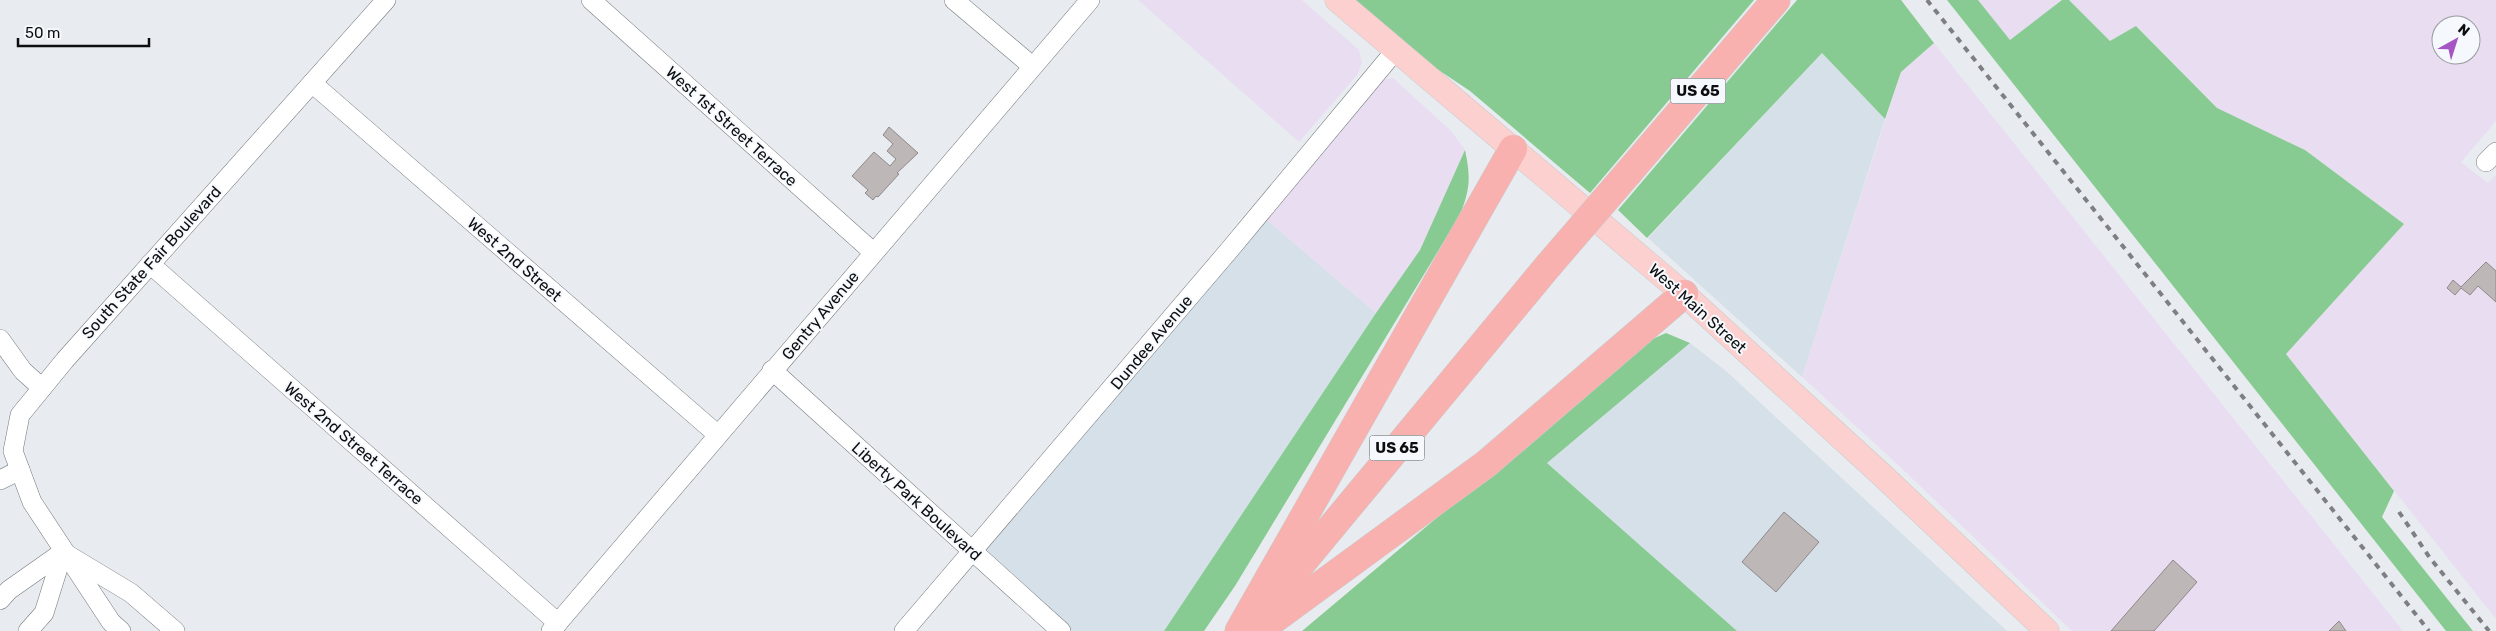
<svg xmlns="http://www.w3.org/2000/svg" width="2496" height="631" viewBox="0 0 2496 631" font-family="Rubik,sans-serif">
  <style>
    .built { fill: #d6e0e9 }
    .industrial { fill: #e8ddf1; fill-rule: evenodd }
    .green { fill: #88cb92 }
    .building { fill: #bdb7b7; stroke: #8f8989 }
    .lines { fill: none; stroke-linecap: round; stroke-linejoin: round }
    .minor-casing { stroke: #75797c; stroke-width: 20 }
    .major-casing { stroke: #cacaca; stroke-width: 25 }
    .highway-casing { stroke: #cacaca; stroke-width: 29 }
    .minor { stroke: #fff; stroke-width: 19 }
    .major { stroke: #fbd0cf; stroke-width: 24 }
    .highway { stroke: #f8b1af; stroke-width: 28 }
    .rail { stroke: #7d7f82; stroke-width: 4; stroke-dasharray: 6 6; stroke-linecap: butt }
    .highway-bridge-casing { stroke: #cacaca; stroke-width: 29; stroke-linecap: butt }
    .highway-bridge { stroke: #f8b1af; stroke-width: 28 }
    .labels { text-anchor: middle; stroke-width: 4; stroke-linejoin: round; paint-order: stroke }
    .shield { fill: #f5f9fd; stroke: #525456; stroke-width: 1 }
    .shield-label { font-size: 15px; font-weight: bold; fill: #0c0d0e }
    .street-label { font-size: 16px; fill: #0c0d0e; stroke: #f5f9fd }
  </style>
  <rect width="100%" height="100%" fill="#e8ecf0"/>
  <g class="built">
    <polygon points="1822,53 1885,119 1802,377 1648,238"/>
    <polygon points="1261,215 1376,313 1164,631 1071,631 987,554 987,538"/>
    <polygon points="1690,343 1726,371 2007,631 1737,631 1547,463"/>
  </g>
  <g class="industrial">
    <polygon points="1138,0 1302,0 1359,50 1362,63 1357,75 1299,142"/>
    <polygon points="1978,0 2062,0 2010,40"/>
    <path d="M2069,0h427v121l-35,41 27,21 8,-8v444l-210,-265 118,-130 -99,-74 -88,-42 -80,-82 -27,15zM2441,25h30v30h-30z"/>
    <polygon points="1934,43 2403,631 2072,631 1895,462 1802,377 1901,72"/>
    <polygon points="1393,78 1451,131 1465,150 1420,250 1376,313 1261,215 1380,80"/>
  </g>
  <g class="green">
    <polygon points="1354,0 1754,0 1590,193 1470,91 1419,57"/>
    <polygon points="1797,0 1901,0 1934,43 1901,72 1885,119 1822,53 1647,238 1618,210"/>
    <polygon points="1947,0 1978,0 2010,40 2062,0 2069,0 2110,41 2136,26 2217,108 2305,150 2404,224 2286,354 2394,491 2382,517 2473,631 2446,631"/>
    <path d="M1465,150c6,28 5,39 -5,65l-225,371 -31,45h-40l212,-318 44,-63z"/>
    <polygon points="1666,333 1690,343 1547,463 1737,631 1302,631 1646,342"/>
  </g>
  <g class="building">
    <polygon points="889,127 918,153 897,173 899,174 878,197 876,196 873,200 865,193 868,190 852,176 874,152 890,166 896,159 887,151 893,144 883,135"/>
    <polygon points="2486,262 2496,271 2496,302 2478,286 2470,295 2461,288 2455,295 2447,288 2453,280 2461,287"/>
    <polygon points="1784,512 1819,542 1776,592 1742,562"/>
    <polygon points="2173,560 2197,582 2154,631 2111,631"/>
    <polygon points="2339,621 2346,631 2329,631"/>
  </g>
  <g class="lines">
    <defs>
      <g id="minor">
        <polyline points="591,0 873,252"/>
        <polyline points="954,0 1032,66"/>
        <polyline points="312,83 718,435"/>
        <polyline points="2486,162 2496,152"/>
        <polyline points="150,264 558,623"/>
        <polyline points="0,339 23,371 42,388"/>
        <polyline points="772,370 1061,631"/>
        <polyline points="0,480 20,470"/>
        <polyline points="68,555 131,593 175,631"/>
        <polyline points="0,600 9,590 63,552"/>
        <polyline points="28,631 44,613 63,552"/>
        <polyline points="121,631 111,622 32,502 13,451 20,415 65,360 386,0"/>
        <polyline points="551,631 1090,0"/>
        <polyline points="904,631 1231,248 1395,51"/>
      </g>
      <polyline id="major" points="1337,0 1684,294 1882,475 2047,631"/>
      <g id="highway">
        <polyline points="1629,172 1776,0"/>
        <polyline points="1272,599 1548,266"/>
        <polyline points="1239,631 1513,149"/>
        <polyline points="1258,631 1486,464 1684,294"/>
      </g>
    </defs>
    <use href="#minor" class="minor-casing"/>
    <use href="#major" class="major-casing"/>
    <use href="#highway" class="highway-casing"/>
    <use href="#minor" class="minor"/>
    <use href="#major" class="major"/>
    <use href="#highway" class="highway"/>
    <g class="rail">
      <polyline points="1927,0 2429,631"/>
      <polyline points="2399,512 2430,558 2489,631"/>
    </g>
    <defs>
      <polyline id="highway-bridge" points="1548,266 1629,172"/>
    </defs>
    <use href="#highway-bridge" class="highway-bridge-casing"/>
    <use href="#highway-bridge" class="highway-bridge"/>
  </g>
  <g class="labels">
    <g class="shield">
      <rect x="1670.5" y="78.5" width="55" height="25" rx="4"/>
      <rect x="1369.5" y="435.5" width="55" height="25" rx="4"/>
    </g>
    <g class="shield-label">
      <text x="1698" y="96">US 65</text>
      <text x="1397" y="453">US 65</text>
    </g>
    <g class="street-label">
      <text transform="translate(732 126) rotate(42)" y="6">West 1st Street Terrace</text>
      <text transform="translate(515 259) rotate(41)" y="6">West 2nd Street</text>
      <text transform="translate(151 262) rotate(-48)" y="6">South State Fair Boulevard</text>
      <text transform="translate(1698 308) rotate(42)" y="6">West Main Street</text>
      <text transform="translate(820 315) rotate(-50)" y="6">Gentry Avenue</text>
      <text transform="translate(1151 342) rotate(-50)" y="6">Dundee Avenue</text>
      <text transform="translate(354 443) rotate(41)" y="6">West 2nd Street Terrace</text>
      <text transform="translate(917 501) rotate(42)" y="6">Liberty Park Boulevard</text>
    </g>
  </g>
  <g transform="translate(2456 40) rotate(39)"><circle r="24" fill="#f5f9fd" stroke="#989b9d"/>
  <path d="M0-4L9 19L0 12L-9 19Z" fill="#a655c5"/>
  <text y="-8" font-size="14" font-weight="bold" text-anchor="middle" fill="#0c0d0e">N</text>
  </g>
  <path d="M18 38v8h131v-8" fill="none" stroke="#0c0d0e" stroke-width="2.5"/>
  <text x="25" y="38" font-size="15" fill="#0c0d0e" stroke="#f5f9fd" stroke-width="4" paint-order="stroke">50 m</text>
</svg>
